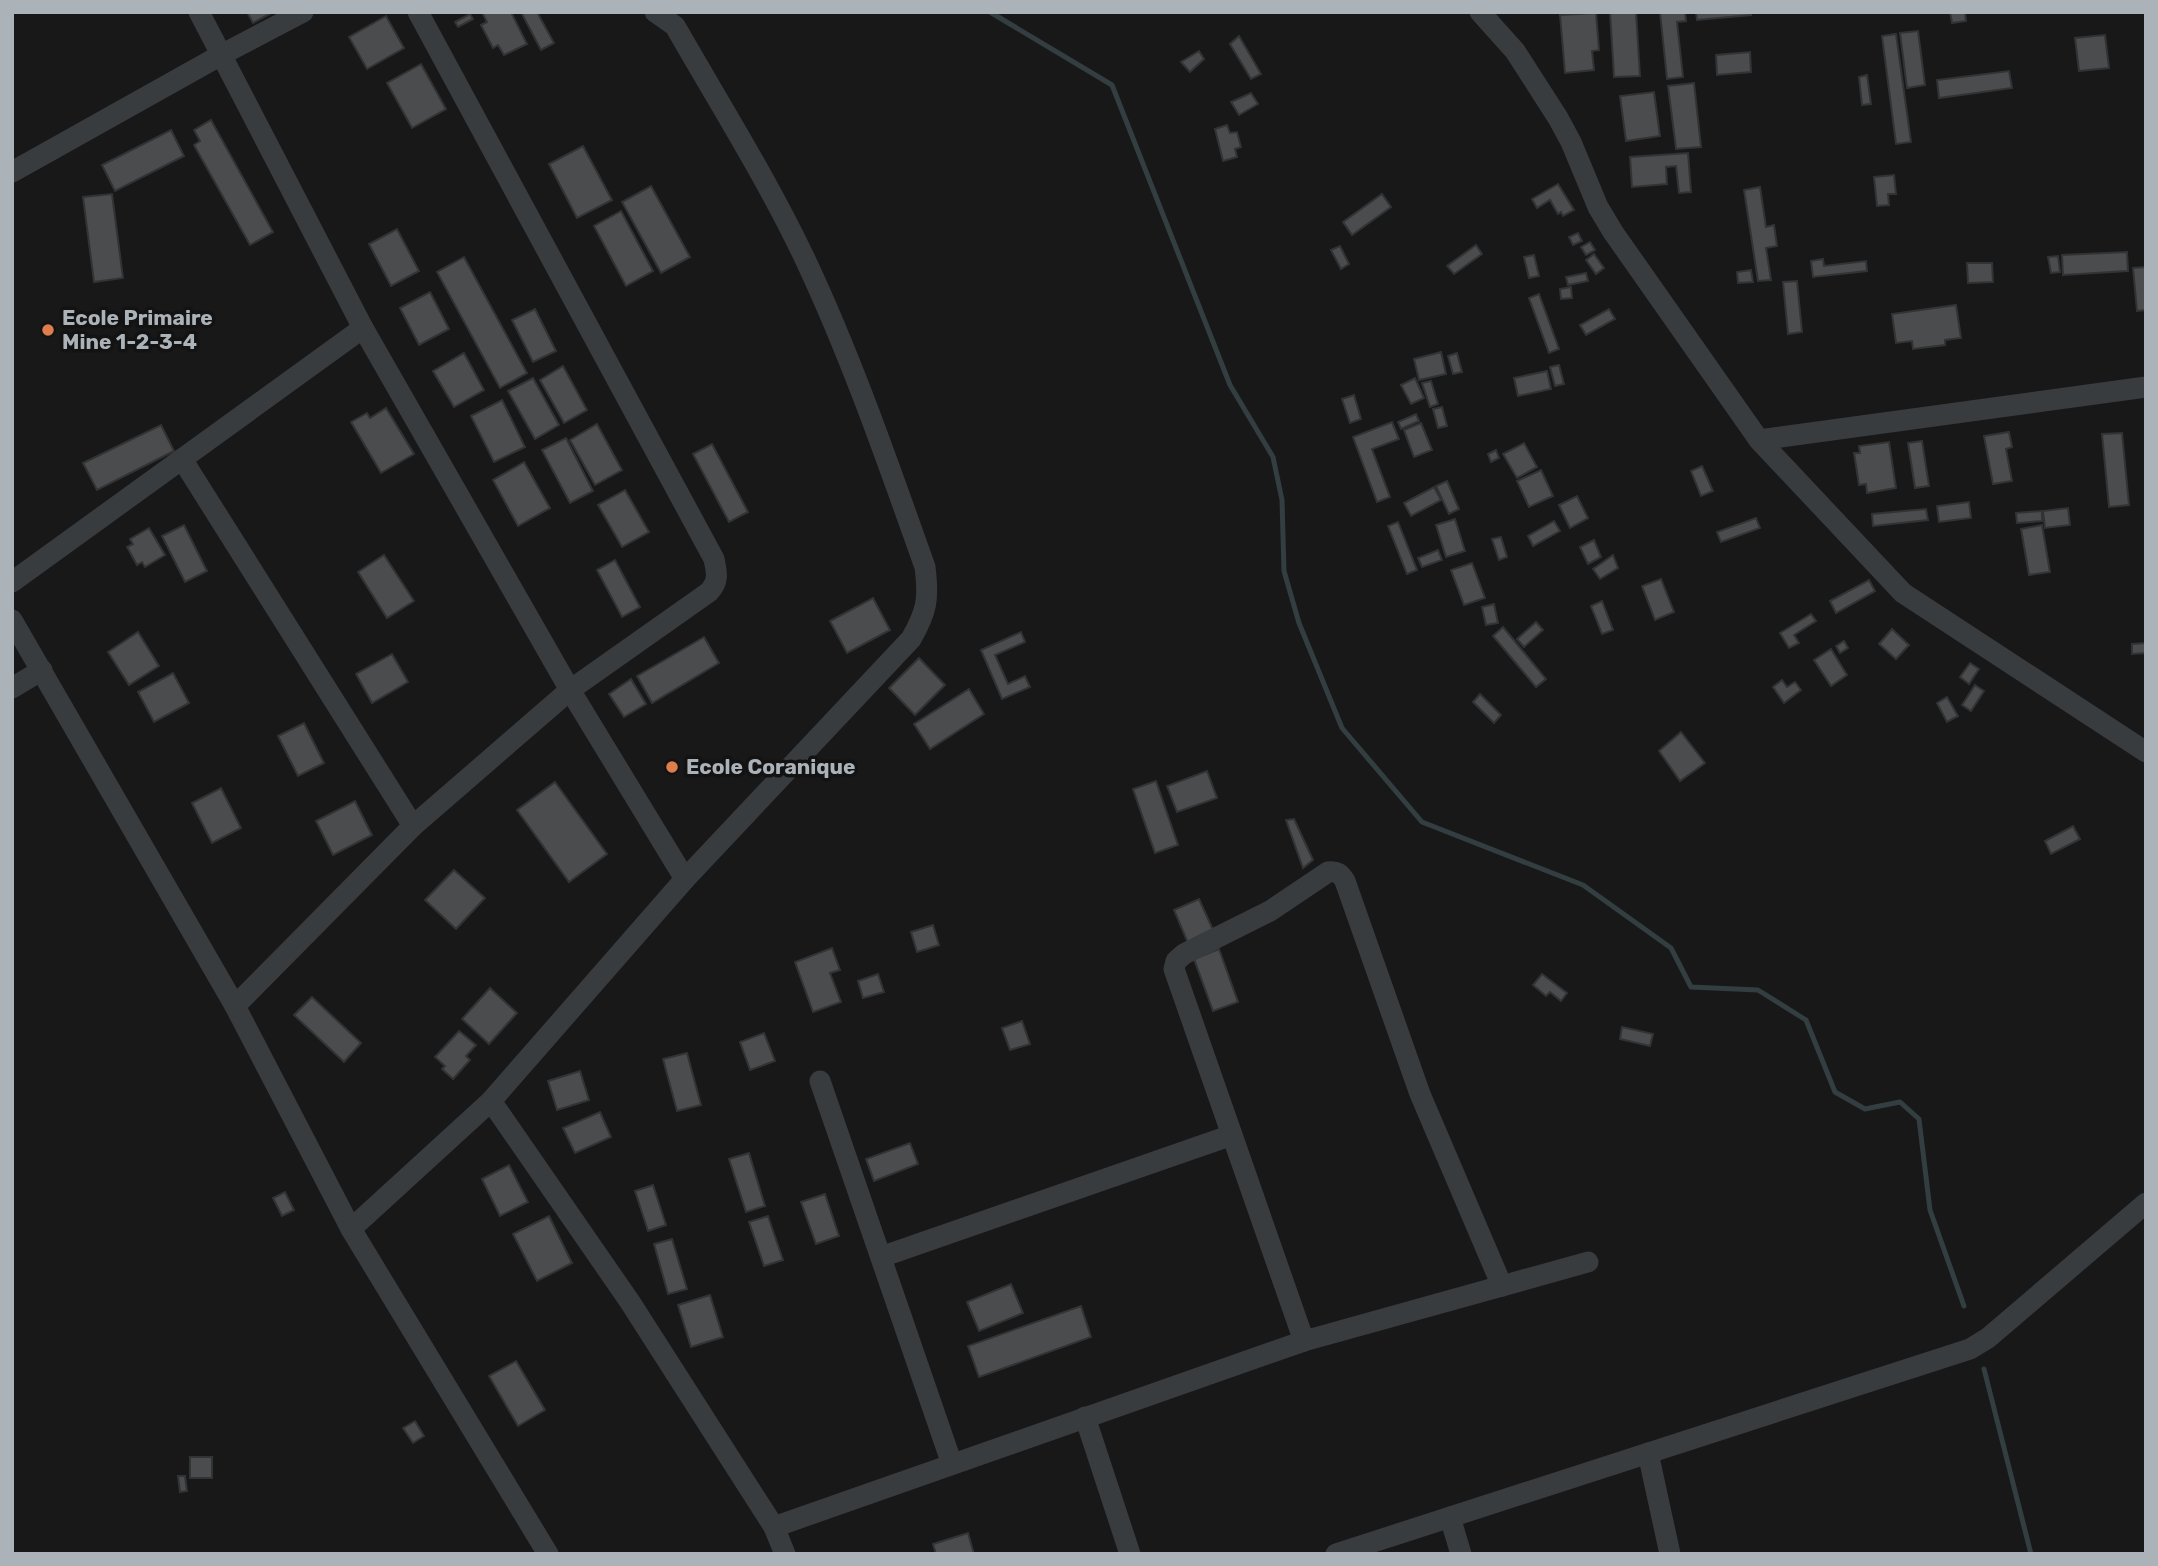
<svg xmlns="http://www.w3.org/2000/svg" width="2158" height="1566" viewBox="0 0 2158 1566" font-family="Rubik,sans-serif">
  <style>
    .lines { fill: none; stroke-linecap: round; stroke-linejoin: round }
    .stream { stroke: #333e41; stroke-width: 5 }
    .building { fill: #4a4c4e; stroke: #323335; stroke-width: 2 }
    .minor { stroke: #393c3e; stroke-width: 21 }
    .poi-dot { fill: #dd7e4c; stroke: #131314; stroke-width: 2.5 }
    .labels { text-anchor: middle; stroke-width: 7; stroke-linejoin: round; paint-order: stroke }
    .poi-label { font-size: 21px; font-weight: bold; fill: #acb3b8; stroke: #131314; text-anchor: start }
  </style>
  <rect width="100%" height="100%" fill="#181819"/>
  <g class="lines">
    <g class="stream">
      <polyline points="990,12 1112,85 1230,385 1273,457 1282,500 1284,571 1299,623 1342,728 1422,822 1583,885 1671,948 1691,987 1758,990 1806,1020 1835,1092 1865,1109 1900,1102 1919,1119 1930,1210 1964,1306"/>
      <polyline points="1984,1369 2031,1554"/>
    </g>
  </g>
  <g class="building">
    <polygon points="247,12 273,12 253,23"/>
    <polygon points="482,12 511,12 527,44 504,55 498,45 493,48 481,25 487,22"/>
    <polygon points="521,12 537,12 554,43 541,50"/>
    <polygon points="1610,12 1636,12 1640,76 1614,77"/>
    <polygon points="1660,12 1685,12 1686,21 1677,22 1683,77 1667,79"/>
    <polygon points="1696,12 1751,12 1751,15 1697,20"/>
    <polygon points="1950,12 1965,12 1966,21 1952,23"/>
    <polygon points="1596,13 1599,50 1592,51 1594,70 1565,73 1560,15"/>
    <polygon points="470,14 473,19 458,27 455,22"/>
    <polygon points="386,16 404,48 367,69 349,37"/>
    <polygon points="1918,31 1925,85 1907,88 1900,33"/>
    <polygon points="1896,34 1911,142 1896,144 1882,36"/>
    <polygon points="2105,35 2109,68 2079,71 2075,38"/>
    <polygon points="1239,36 1261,74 1251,79 1230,44"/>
    <polygon points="1199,51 1204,59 1190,72 1181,62"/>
    <polygon points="1750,52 1751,72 1717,75 1716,55"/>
    <polygon points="421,64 446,109 412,128 387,83"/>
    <polygon points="2009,71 2012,88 1939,98 1937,80"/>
    <polygon points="1867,75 1871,104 1862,105 1859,77"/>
    <polygon points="1694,83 1701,147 1676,149 1668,86"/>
    <polygon points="1654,92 1660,136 1626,141 1620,96"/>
    <polygon points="1251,93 1258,104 1239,115 1231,102"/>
    <polygon points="211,120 273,232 250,245 194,145 200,141 194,130"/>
    <polygon points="1227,125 1230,133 1237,132 1241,147 1235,149 1237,157 1223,161 1215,129"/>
    <polygon points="171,130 184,156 115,191 102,165"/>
    <polygon points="583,146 612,200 577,218 549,164"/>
    <polygon points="1688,153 1691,192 1679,193 1676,166 1666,167 1667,184 1632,187 1630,157"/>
    <polygon points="1894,175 1896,194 1888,194 1889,205 1877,206 1874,177"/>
    <polygon points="1558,184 1574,210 1563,216 1561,212 1558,214 1550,200 1537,208 1532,199"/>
    <polygon points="651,186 690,257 661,273 622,202"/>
    <polygon points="1760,187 1766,227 1774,225 1777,246 1766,248 1771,280 1758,281 1744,190"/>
    <polygon points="112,194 123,278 94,282 83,197"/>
    <polygon points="1382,194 1391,207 1352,235 1343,222"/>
    <polygon points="621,211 653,271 626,286 594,226"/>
    <polygon points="397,229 419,271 391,286 369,244"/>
    <polygon points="1578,233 1582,241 1573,245 1569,237"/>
    <polygon points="1590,242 1595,250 1586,255 1581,247"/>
    <polygon points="1476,245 1482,254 1454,274 1447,266"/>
    <polygon points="1340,246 1349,264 1341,269 1331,250"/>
    <polygon points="2127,252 2128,271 2063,275 2062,255"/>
    <polygon points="1594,254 1604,268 1596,274 1586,260"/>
    <polygon points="1534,255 1539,276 1529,278 1524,257"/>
    <polygon points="2058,256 2060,272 2051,273 2048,257"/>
    <polygon points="464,257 527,373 500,388 437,272"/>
    <polygon points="1823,259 1824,266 1866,261 1867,271 1813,277 1811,261"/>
    <polygon points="1967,263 1992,263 1993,282 1968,283"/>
    <polygon points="2146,267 2146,310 2137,311 2133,268"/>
    <polygon points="1751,270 1753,282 1738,283 1737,272"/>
    <polygon points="1586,273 1588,281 1568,285 1566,277"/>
    <polygon points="1797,281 1802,332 1788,334 1783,282"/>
    <polygon points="1571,287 1572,298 1561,299 1560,289"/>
    <polygon points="430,292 449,329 419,345 400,308"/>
    <polygon points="1539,294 1559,349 1549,353 1529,298"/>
    <polygon points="1956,305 1961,338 1945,340 1945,345 1913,349 1912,341 1896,343 1892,314"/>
    <polygon points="535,309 556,351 533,362 512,320"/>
    <polygon points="1609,309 1615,319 1586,335 1580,325"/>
    <polygon points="1441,352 1446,374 1419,380 1414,359"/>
    <polygon points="464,353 484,390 454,407 433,371"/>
    <polygon points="1457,353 1462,372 1453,374 1448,356"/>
    <polygon points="1559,365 1564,384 1555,386 1550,367"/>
    <polygon points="563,366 587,410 564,423 540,380"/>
    <polygon points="1547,371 1551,389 1518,396 1514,378"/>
    <polygon points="533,378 559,425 535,439 508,391"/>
    <polygon points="1415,378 1424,398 1411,404 1401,385"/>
    <polygon points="1431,381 1438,404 1430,407 1422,383"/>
    <polygon points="1354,395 1361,419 1350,423 1342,399"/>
    <polygon points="502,400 525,447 494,462 471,416"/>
    <polygon points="1442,407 1447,426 1438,428 1433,409"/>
    <polygon points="386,408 414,454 381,473 351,422 367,413 370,418"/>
    <polygon points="1416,414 1419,421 1401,429 1398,422"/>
    <polygon points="1392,422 1399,439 1372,449 1390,497 1377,502 1353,437"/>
    <polygon points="1421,423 1432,450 1414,457 1404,430"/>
    <polygon points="597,424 622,470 595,485 570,440"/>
    <polygon points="161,425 174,451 97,490 83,463"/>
    <polygon points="2009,432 2012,447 2006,449 2012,481 1993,484 1984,436"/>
    <polygon points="2122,433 2129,505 2109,507 2102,434"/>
    <polygon points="566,438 593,491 570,503 542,450"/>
    <polygon points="1922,441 1929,486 1915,488 1908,443"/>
    <polygon points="1889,442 1896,488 1867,493 1866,484 1859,485 1854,453 1860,453 1859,446"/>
    <polygon points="1524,443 1537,467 1517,478 1503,454"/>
    <polygon points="712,444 748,512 729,522 693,454"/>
    <polygon points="1496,450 1499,458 1491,462 1488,454"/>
    <polygon points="524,462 550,508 518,526 493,480"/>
    <polygon points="1702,466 1713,491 1701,496 1691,471"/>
    <polygon points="1541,470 1553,496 1529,507 1517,481"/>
    <polygon points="1447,481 1459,509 1449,514 1436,486"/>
    <polygon points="1434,487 1441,500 1411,516 1404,503"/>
    <polygon points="625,490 649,532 622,547 598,505"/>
    <polygon points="1577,496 1588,518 1570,528 1559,505"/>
    <polygon points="1969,502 1971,518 1939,522 1937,506"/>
    <polygon points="2068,508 2070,525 2045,528 2043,511"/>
    <polygon points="1926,509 1928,520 1873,526 1872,514"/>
    <polygon points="2042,511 2042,521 2017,523 2016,513"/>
    <polygon points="1756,518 1760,528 1721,542 1717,532"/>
    <polygon points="1455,519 1465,551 1446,557 1436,525"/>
    <polygon points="1554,521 1560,531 1533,546 1528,536"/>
    <polygon points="1398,522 1417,570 1407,574 1388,526"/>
    <polygon points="184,525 207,571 185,582 162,536"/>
    <polygon points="2042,525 2050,572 2029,575 2021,529"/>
    <polygon points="149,528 165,555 145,567 142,562 137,565 127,547 133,544 130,539"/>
    <polygon points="1501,537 1507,557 1499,560 1492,539"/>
    <polygon points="1594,540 1601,557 1588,564 1580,547"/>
    <polygon points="1438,550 1442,560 1422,567 1418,558"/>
    <polygon points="384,555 414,601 387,618 358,572"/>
    <polygon points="1613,555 1618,568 1600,579 1593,569"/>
    <polygon points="615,560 640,607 622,617 597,570"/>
    <polygon points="1472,563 1485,598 1464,605 1451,570"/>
    <polygon points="1661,579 1674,612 1655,620 1642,586"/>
    <polygon points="1869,580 1875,591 1836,613 1830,601"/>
    <polygon points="873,598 890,630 847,653 830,621"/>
    <polygon points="1602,601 1613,630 1602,634 1591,606"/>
    <polygon points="1494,604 1498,623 1486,625 1482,607"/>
    <polygon points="1811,614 1816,621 1794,635 1799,643 1789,648 1780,633"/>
    <polygon points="1536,622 1543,630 1524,647 1517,639"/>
    <polygon points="1503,627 1546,679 1536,687 1493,636"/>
    <polygon points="1892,629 1909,645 1896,659 1879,644"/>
    <polygon points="138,632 159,666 129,685 108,652"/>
    <polygon points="1021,632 1025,642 995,655 1008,684 1025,676 1030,687 1002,699 981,650"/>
    <polygon points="704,637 719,663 652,703 637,676"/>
    <polygon points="1844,641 1848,648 1840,653 1836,646"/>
    <polygon points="2146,643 2146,653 2132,654 2132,644"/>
    <polygon points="1831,649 1847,675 1831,686 1814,660"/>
    <polygon points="392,654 408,682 372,703 356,674"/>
    <polygon points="919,658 945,685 915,715 889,688"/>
    <polygon points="1970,663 1979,669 1969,684 1960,677"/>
    <polygon points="173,673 189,703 154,722 138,692"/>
    <polygon points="631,679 646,704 624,717 609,694"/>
    <polygon points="1782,680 1787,687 1795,682 1801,690 1784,703 1773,687"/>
    <polygon points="1975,685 1984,691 1971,711 1962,705"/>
    <polygon points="969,689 984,714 930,749 914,724"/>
    <polygon points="1480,694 1501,715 1494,723 1473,702"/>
    <polygon points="1947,697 1958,716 1947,722 1937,703"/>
    <polygon points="304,723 324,763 298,776 278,736"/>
    <polygon points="1681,732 1705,763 1680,781 1659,751"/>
    <polygon points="1207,771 1217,798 1177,812 1167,786"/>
    <polygon points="1156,781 1178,845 1155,853 1133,789"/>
    <polygon points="555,782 607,854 569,882 517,810"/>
    <polygon points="221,788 241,828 212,843 192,803"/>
    <polygon points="355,801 372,835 333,855 316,821"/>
    <polygon points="1294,819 1313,860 1303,868 1286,820"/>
    <polygon points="2073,826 2080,839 2051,854 2045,841"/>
    <polygon points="454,870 485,898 456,929 425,900"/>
    <polygon points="1199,899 1214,932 1188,943 1174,910"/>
    <polygon points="933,925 939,945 917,952 911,932"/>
    <polygon points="832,948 840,970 830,973 841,1002 813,1012 795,962"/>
    <polygon points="1219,949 1238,1002 1213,1011 1194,959"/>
    <polygon points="878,974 884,992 863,998 858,981"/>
    <polygon points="1542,974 1567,993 1561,1001 1550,992 1546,996 1533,985"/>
    <polygon points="490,988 517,1013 489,1044 462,1019"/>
    <polygon points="312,997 361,1043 344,1062 294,1015"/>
    <polygon points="1022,1021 1030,1044 1010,1050 1002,1028"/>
    <polygon points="1622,1027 1653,1034 1650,1046 1620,1039"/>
    <polygon points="459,1031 476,1045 466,1056 470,1060 453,1079 442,1069 445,1066 435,1057"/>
    <polygon points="764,1033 775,1061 750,1070 740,1042"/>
    <polygon points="687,1053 701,1105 677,1111 663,1059"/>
    <polygon points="580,1071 589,1100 557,1110 548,1081"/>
    <polygon points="600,1112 611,1137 575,1153 563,1128"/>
    <polygon points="910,1143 918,1164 874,1181 866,1159"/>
    <polygon points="749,1153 765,1206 746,1212 729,1159"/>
    <polygon points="509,1165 528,1202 500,1216 482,1179"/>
    <polygon points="653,1185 666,1225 648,1231 635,1191"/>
    <polygon points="285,1192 294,1210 282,1216 273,1198"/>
    <polygon points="825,1194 839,1236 816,1244 801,1202"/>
    <polygon points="549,1216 572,1263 537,1281 513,1234"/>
    <polygon points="768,1216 783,1260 764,1266 749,1222"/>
    <polygon points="672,1239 687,1289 668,1294 654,1244"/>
    <polygon points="1011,1284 1023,1313 979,1331 967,1302"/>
    <polygon points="710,1295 723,1337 691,1347 678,1305"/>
    <polygon points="1081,1306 1091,1337 979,1377 968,1346"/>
    <polygon points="516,1361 545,1410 518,1426 489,1376"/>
    <polygon points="415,1421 424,1436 413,1443 403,1428"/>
    <rect x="190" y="1457" width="22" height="21"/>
    <polygon points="178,1476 185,1476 187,1491 180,1492"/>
    <polygon points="968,1533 974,1554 936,1554 933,1544"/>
  </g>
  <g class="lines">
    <g class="minor">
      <polyline points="199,12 363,328 570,690 685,879"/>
      <polyline points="1480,12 1515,51 1558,118 1571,142 1598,207 1613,232 1759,440 1903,593 2146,752"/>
      <polyline points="12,172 221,55 303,12"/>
      <polyline points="1759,440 2146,387"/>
      <polyline points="182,459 413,826"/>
      <polyline points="12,582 363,328"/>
      <polyline points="12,620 235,1006 351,1229 548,1554"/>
      <polyline points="12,688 42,670"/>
      <path d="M235,1006l178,-180 157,-136 139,-98c10,-11 8,-19 5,-33l-296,-547"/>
      <polyline points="820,1081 952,1464"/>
      <polyline points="491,1101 630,1302 774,1527 785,1554"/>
      <path d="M351,1229l140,-128 194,-222 226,-240c16,-28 18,-40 14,-72 -37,-104 -73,-208 -120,-308 -38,-80 -86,-156 -130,-233l-20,-14"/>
      <polyline points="881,1257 1232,1135"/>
      <path d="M1304,1341l-130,-372 2,-8 8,-7 86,-43 58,-39c9,-1 12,1 17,9l75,213 82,192"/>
      <polyline points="1085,1417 1130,1554"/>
      <polyline points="1648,1453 1670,1554"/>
      <polyline points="1450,1517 1461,1554"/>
      <polyline points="774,1527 1304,1341 1588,1262"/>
      <polyline points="1336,1554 1970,1349 1988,1338 2146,1203"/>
    </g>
  </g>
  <g class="poi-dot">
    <circle cx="48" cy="330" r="7"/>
    <circle cx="672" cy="767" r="7"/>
  </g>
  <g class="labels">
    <g class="poi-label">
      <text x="62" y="325">Ecole Primaire<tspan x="62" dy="24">Mine 1-2-3-4</tspan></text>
      <text x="686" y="774">Ecole Coranique</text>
    </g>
  </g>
  <rect width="2158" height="1566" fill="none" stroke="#acb3b8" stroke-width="28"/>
</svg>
